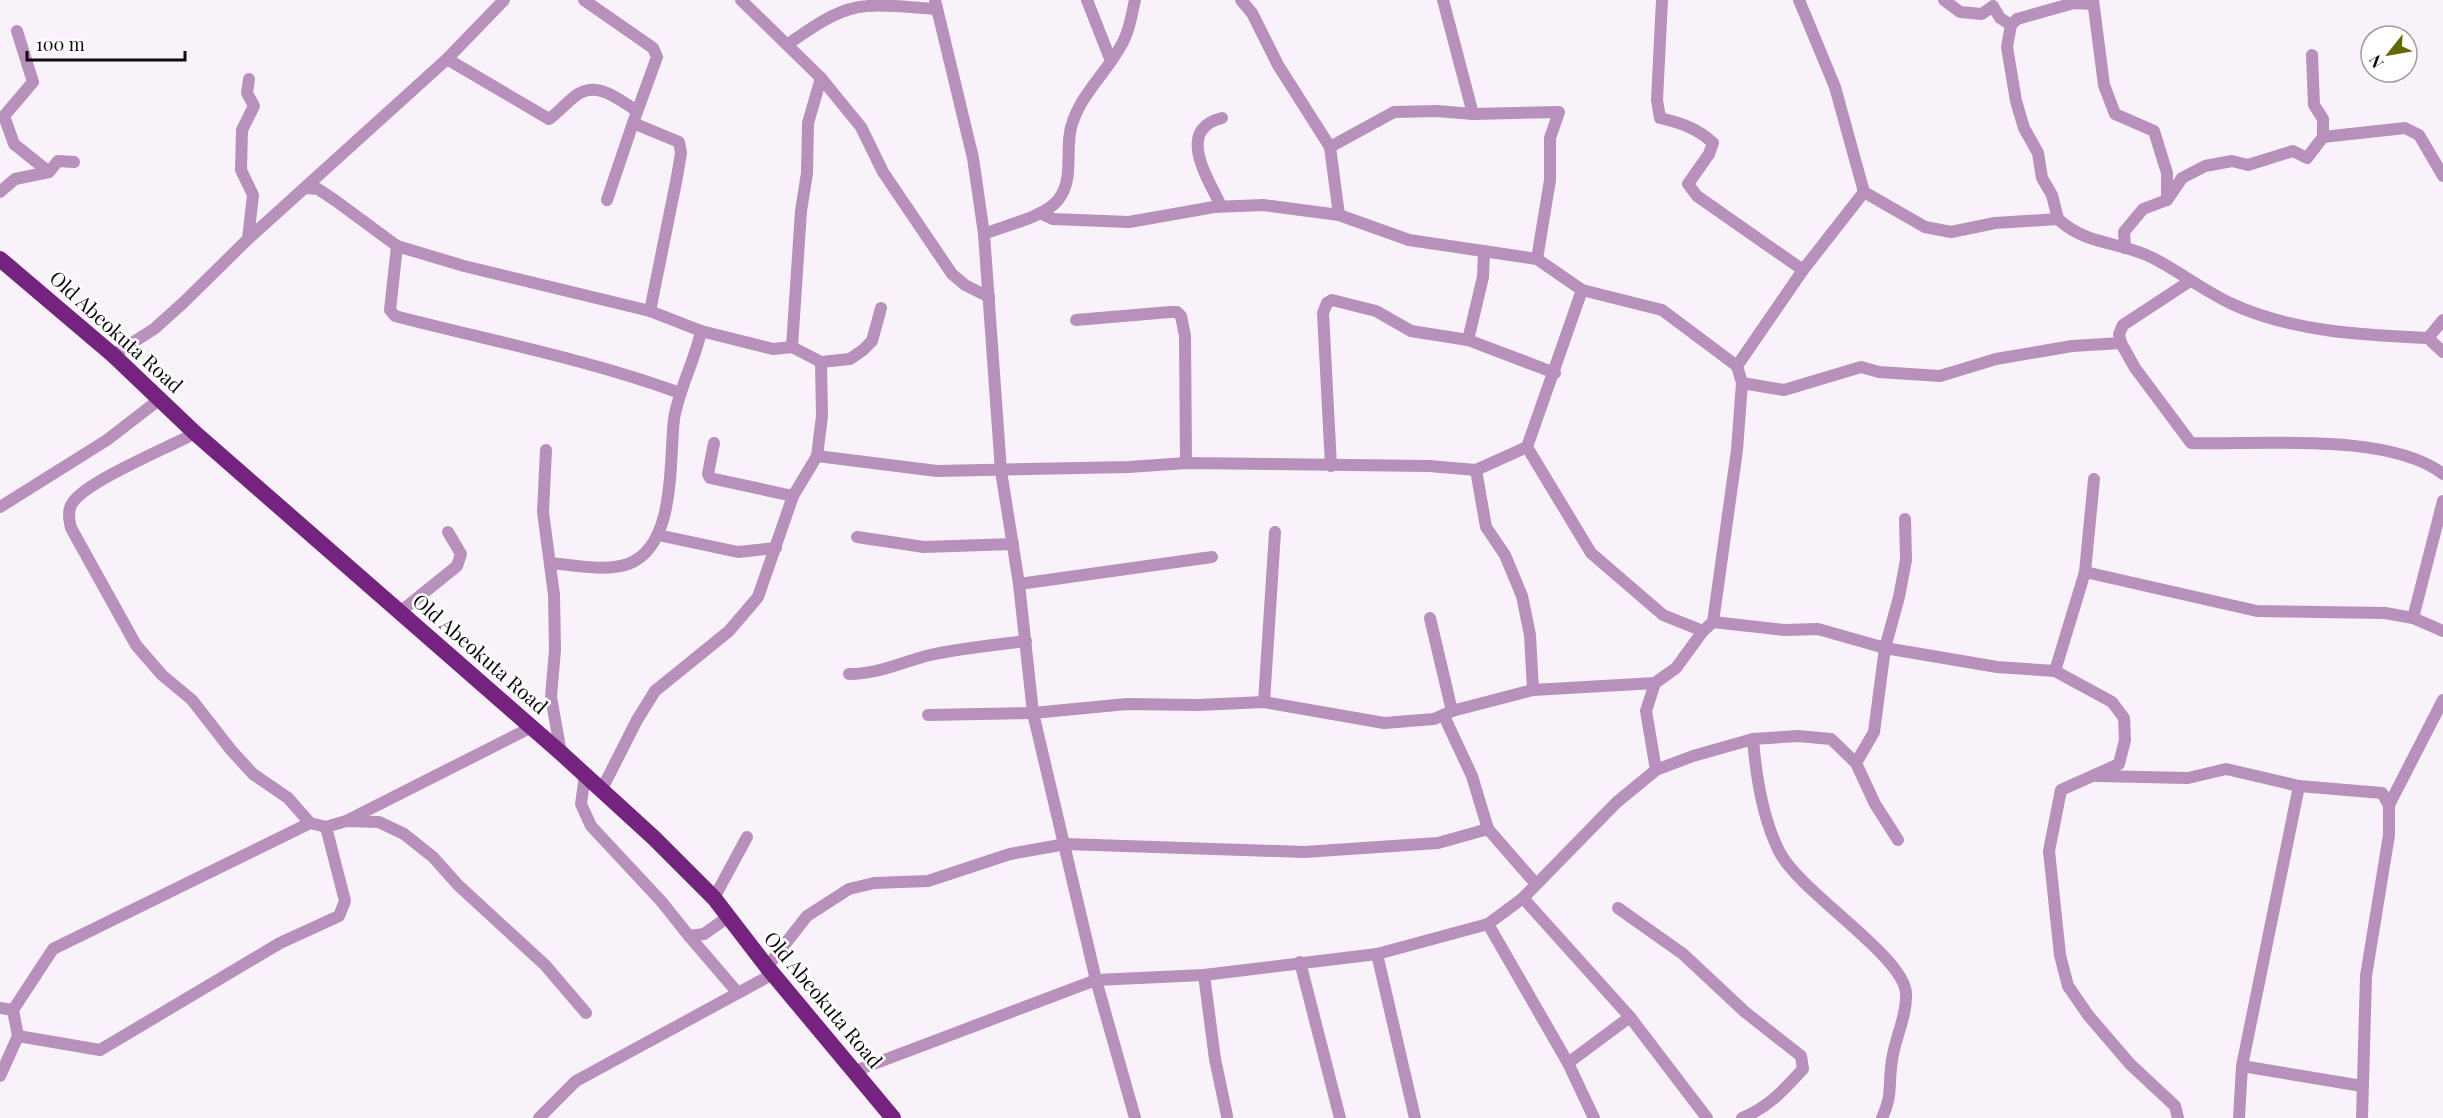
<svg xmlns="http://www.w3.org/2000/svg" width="2443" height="1118" viewBox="0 0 2443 1118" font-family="'Playfair Display',serif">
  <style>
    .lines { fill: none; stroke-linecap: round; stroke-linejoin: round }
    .minor { stroke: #b791bb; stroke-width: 12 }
    .trunk { stroke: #74247e; stroke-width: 16 }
    .labels { text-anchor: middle; stroke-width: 5; stroke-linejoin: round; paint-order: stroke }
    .street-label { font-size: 20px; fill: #0e0b0e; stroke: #fff }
  </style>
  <rect width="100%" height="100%" fill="#faf2fb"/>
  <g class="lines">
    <g class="minor">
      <polyline points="584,0 653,48 657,57 633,123 679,142 681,153 677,177 650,311"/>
      <polyline points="741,0 821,78 861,127 883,172 952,274 965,285 989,297"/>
      <polyline points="935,0 973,158 984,234 1001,471 1019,584 1033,713 1096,980 1135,1118"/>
      <polyline points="1087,0 1111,61"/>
      <polyline points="1241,0 1252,13 1278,65 1330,147 1339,215"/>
      <polyline points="1443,0 1473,114"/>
      <path d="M1662,0l-5,100 3,18c21,5 37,10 53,25l-4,11 -21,30 9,12 106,74"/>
      <path d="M1799,0l36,87 29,105 61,35 26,5 44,-9 63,-4c29,27 62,22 95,39 27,14 51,33 79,46 61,28 131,31 196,34l15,14"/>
      <polyline points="1944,0 1960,12 1982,14 1993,6 2000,18 2011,25"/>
      <polyline points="2093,0 2104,85 2115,114 2154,131 2167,173 2167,200"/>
      <polyline points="17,31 33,82 4,116 14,144 49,172"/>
      <path d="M788,44c24,-16 49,-36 79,-38 22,-2 47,2 69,3"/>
      <polyline points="2312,55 2314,105 2323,119 2323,137"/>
      <path d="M447,59l102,60c9,-6 16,-15 25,-22 22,-18 44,2 63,14"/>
      <polyline points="1330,147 1394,112 1437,111 1473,114 1559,112 1550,138 1550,180 1537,259"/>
      <polyline points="305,188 318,189 336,201 397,246 464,266 650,311 701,331 773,349 792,347 821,362 850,359 863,350 872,341 881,308"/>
      <polyline points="0,192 15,179 49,172 58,161 74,162"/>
      <polyline points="607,200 633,123"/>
      <path d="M1221,206c-13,-28 -46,-76 1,-88"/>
      <polyline points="1040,213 1053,219 1129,222 1214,207 1263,205 1339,215 1409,240 1537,259 1582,290 1662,310 1737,366"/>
      <polyline points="2058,219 2052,195 2042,178 2038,153 2024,128 2016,101 2007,47 2011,25 2017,19 2074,3 2092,4"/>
      <path d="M984,234c19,-8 61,-17 74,-34 18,-22 5,-54 15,-79 11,-31 37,-52 51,-81 6,-12 8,-27 11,-40"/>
      <polyline points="248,239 253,195 241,170 242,130 254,106 247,93 249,79"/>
      <path d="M397,246l-7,64 5,6c96,25 192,43 285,77"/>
      <polyline points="2125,248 2124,232 2143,209 2167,200 2182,178 2205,166 2232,161 2248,165 2293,151 2307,158 2323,137 2405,128 2419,135 2443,176"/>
      <polyline points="1076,320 1170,312 1177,312 1181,316 1185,336 1186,463"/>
      <polyline points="2428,338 2443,320"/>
      <polyline points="1468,340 1483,277 1484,251"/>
      <path d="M2121,343l14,25 56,75c68,2 198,-11 252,31"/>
      <polyline points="792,347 801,211 807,173 808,123 821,78"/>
      <polyline points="113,355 154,329 183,303 248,239 447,59 504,0"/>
      <polyline points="1742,383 1784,390 1861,367 1879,372 1940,376 1996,359 2072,346 2121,343 2119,334 2123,325 2190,281"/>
      <path d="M195,433c-27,15 -106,47 -122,69 -6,8 -4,17 -2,26l65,117 26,30 30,25 39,50 22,24 35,24 22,25 16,4 20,-6 33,1 25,12 29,23 25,28 87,80 41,48"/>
      <polyline points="714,443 708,474 710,478 793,496"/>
      <polyline points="1527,447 1591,553 1663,615 1703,631"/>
      <polyline points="546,450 543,512 554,595 555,650 551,697 561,753"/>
      <polyline points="817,456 937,471 1129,467 1186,463 1429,466 1476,470 1527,447 1582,290"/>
      <polyline points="1331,466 1323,313 1327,303 1332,300 1376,311 1411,331 1468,340 1555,373"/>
      <polyline points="1476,470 1486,527 1505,555 1522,596 1530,635 1533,690"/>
      <polyline points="0,507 107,440 160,399"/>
      <polyline points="658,535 738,552 776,548"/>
      <polyline points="857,537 924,547 1013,544"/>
      <path d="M550,563c24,2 55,9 78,1 49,-18 41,-105 46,-145 5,-31 21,-58 27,-88"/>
      <polyline points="2085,572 2257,611 2385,613 2413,618 2443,631"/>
      <polyline points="1019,584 1212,557"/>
      <polyline points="400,612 457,566 461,554 448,532"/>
      <polyline points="1430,618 1452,711"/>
      <polyline points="2413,618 2443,501"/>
      <polyline points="1713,622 1784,630 1818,629 1885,648 1997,667 2055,671 2112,702 2124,718 2125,740 2119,764 2061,790 2049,851 2060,955 2068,986 2088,1015 2130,1064 2175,1106 2178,1118"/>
      <polyline points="2055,671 2085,572 2094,479"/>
      <path d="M849,674c30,0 53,-12 81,-19 31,-7 64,-10 96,-14"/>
      <polyline points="1655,683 1646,711 1656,770"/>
      <polyline points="1264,702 1275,532"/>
      <polyline points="928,715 1033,713 1127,704 1198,705 1264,702 1384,723 1434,719 1452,711 1533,690 1655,683 1676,668 1703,631 1713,622 1737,450 1742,383 1737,366 1803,270 1864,192"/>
      <polyline points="1444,716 1472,776 1488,829 1536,884"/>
      <path d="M1753,739c3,38 9,78 26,112 19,40 125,105 127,142 1,23 -11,45 -14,67 -4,24 1,35 -10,58"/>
      <polyline points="585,775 581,804 591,826 661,901 689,936 704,934 728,917"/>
      <polyline points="2097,776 2188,778 2226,769 2299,786 2382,793 2389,805"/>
      <polyline points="601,791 637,720 655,691 729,631 758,597 793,496 817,456 822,416 821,362"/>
      <polyline points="348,820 532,727"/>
      <polyline points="1898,840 1875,804 1856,763 1874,732 1885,648 1899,597 1906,560 1905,519"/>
      <polyline points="714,898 747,837"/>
      <polyline points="1523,898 1630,1017 1707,1118"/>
      <path d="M1618,908l65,46 62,58 56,44 2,13c-19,21 -34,38 -61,49"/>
      <polyline points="1488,924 1568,1063 1594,1118"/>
      <polyline points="689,936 738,993"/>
      <polyline points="1377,954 1415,1118"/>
      <polyline points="1300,962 1340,1118"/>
      <polyline points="767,967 807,916 849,889 874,883 928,881 1010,854 1066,844 1304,852 1438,843 1488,829"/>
      <polyline points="1204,975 1215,1059 1227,1116"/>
      <polyline points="0,1008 13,1010"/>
      <polyline points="18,1036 100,1050 280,943 339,916 345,901 326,827"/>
      <polyline points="1568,1063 1630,1017"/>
      <polyline points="2242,1066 2362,1086"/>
      <polyline points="855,1071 1096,980 1204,975 1377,954 1488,924 1523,898 1617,802 1656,770 1693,756 1753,739 1798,736 1831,739 1856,763"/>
      <polyline points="0,1076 18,1036 13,1010 53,949 310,823"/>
      <polyline points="539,1118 576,1081 773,974"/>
      <polyline points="2239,1118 2242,1066 2299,786"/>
      <polyline points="2362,1118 2366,976 2389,835 2389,805 2443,700"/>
    </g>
    <polyline class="trunk" points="0,259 113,355 195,433 561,753 654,838 714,898 767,967 893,1118"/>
  </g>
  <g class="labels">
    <g class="street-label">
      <text transform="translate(116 332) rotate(42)" y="7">Old Abeokuta Road</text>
      <text transform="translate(480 654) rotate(41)" y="7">Old Abeokuta Road</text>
      <text transform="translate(823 1000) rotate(50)" y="7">Old Abeokuta Road</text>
    </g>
  </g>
  <g transform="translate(2389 54) rotate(239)"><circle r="28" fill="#ffffff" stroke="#9f9d9f" stroke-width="1.5"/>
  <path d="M0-4.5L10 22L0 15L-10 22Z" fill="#636705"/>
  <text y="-9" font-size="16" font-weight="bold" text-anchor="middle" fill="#0e0b0e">N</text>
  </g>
  <path d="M27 51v9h158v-9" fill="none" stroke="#0e0b0e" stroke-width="3"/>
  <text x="36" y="51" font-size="18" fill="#0e0b0e" stroke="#ffffff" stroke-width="4.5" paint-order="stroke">100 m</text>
</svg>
